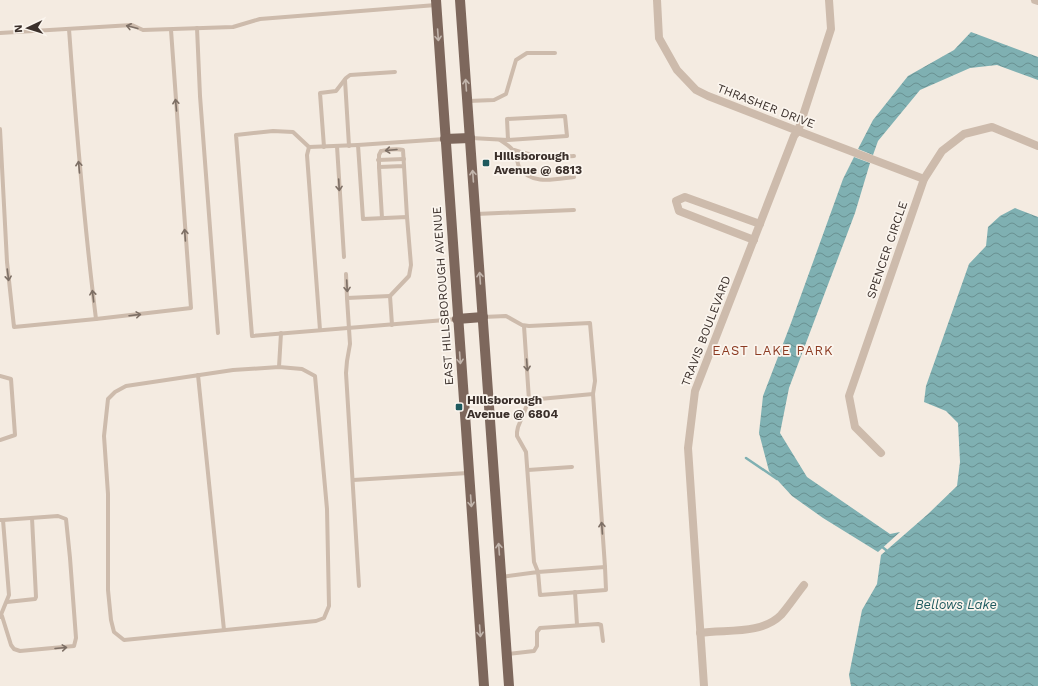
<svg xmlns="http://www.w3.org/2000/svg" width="1038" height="686" viewBox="0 0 1038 686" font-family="'Work Sans',sans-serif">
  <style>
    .water { fill: url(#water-waves) }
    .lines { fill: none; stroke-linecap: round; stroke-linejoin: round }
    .stream { stroke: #7fb0b2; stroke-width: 2.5 }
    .service { stroke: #cdbbac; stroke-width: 4 }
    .minor { stroke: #cdbbac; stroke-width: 8 }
    .primary { stroke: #7d675c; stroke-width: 10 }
    .oneway { stroke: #7d6f65 }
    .oneway2 { stroke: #c2b5ac }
    .poi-dot { fill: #1f5a5e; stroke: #fbf5ee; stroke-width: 1.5 }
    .labels { text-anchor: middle; stroke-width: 3.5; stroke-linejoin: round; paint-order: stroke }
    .street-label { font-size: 12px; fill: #3b302b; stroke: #fbf5ee }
    .poi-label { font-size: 12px; font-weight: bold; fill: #3b302b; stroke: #fbf5ee; text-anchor: start }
    .neighbourhood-label { font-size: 13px; letter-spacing: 1px; fill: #8c3b22; stroke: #fbf5ee }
    .water-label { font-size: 13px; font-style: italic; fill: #1f5a5e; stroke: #fbf5ee }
  </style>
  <defs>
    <pattern id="water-waves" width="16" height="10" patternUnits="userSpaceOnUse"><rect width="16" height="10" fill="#7fb0b2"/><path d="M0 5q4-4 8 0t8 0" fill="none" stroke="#699091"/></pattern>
  </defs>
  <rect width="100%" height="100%" fill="#f4ebe1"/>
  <g class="water">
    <polygon points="971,32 1038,57 1038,80 997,65 970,68 920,90 878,141 873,155 858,149 873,120 908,76 954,50"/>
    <polygon points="854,157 870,163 855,213 789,388 780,433 807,477 890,534 900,532 878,552 823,518 792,496 769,471 759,433 763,396 791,323 843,179"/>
    <polygon points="1015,208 1038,217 1038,686 851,686 849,675 862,610 877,584 881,555 928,514 957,486 960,462 958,423 946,411 924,402 926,386 969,264 986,246 988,227 1000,216"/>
  </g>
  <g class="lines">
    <g class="stream">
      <polyline points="746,458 777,479"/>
      <polyline points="881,546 886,550"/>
    </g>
    <g class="service">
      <polyline points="197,28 200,96 218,333"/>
      <polyline points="0,33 132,25 143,30 233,27 260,19 436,5"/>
      <polyline points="345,80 349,146"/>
      <polyline points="468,101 494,100 506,94 516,60 527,53 555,53"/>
      <path d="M0,129l7,133 7,65 82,-8c-12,-96 -20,-193 -27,-290"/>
      <polyline points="471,138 508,140 507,119 565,116 567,136 508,140"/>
      <path d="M500,140c4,3 12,7 14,12 3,4 3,10 5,15 12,19 37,12 55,10"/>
      <polyline points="358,145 309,147 293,132 273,131 236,135 252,336 457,319"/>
      <polyline points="337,146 344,257"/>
      <polyline points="309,147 307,155 320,330"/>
      <polyline points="324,147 320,93 336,91 346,78 350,75 395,72"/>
      <path d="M514,150c23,8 36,7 60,6"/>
      <polyline points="378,160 404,159"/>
      <path d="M404,166l-1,-16c-7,-2 -16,0 -22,1l-2,4v12l25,-1 3,51"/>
      <polyline points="379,167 382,218"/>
      <polyline points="476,214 574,210"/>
      <polyline points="346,274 347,298"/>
      <polyline points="483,317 506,316 522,325 529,326 590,323 595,381 593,394 529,400"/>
      <polyline points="96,319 191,308 171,30"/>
      <polyline points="392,325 390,296 409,276 411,265 407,217 363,219 358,145 445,139"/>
      <polyline points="279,367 302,369 315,376 327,509 329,606 324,618 316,621 124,640 114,632 111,620 108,590 108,494 104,436 108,399 115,392 126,386 233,370 279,367 281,333"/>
      <polyline points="198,375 224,630"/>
      <polyline points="0,376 11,379 15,435 0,440"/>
      <polyline points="593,394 605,567"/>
      <polyline points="528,470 572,467"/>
      <polyline points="353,480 468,473"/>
      <polyline points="501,577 538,572 605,567 606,590 540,595 538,572 534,562 526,452 517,436 517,432 518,427 529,400 524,326"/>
      <polyline points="359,586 346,373 347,361 350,344 347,298 390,296"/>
      <polyline points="575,592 577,625"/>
      <polyline points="7,602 35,599 36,597 32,518"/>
      <polyline points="2,616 11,645 14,649 20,651 74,646 76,638 70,558 66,519 58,516 3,520"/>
      <polyline points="0,617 9,595 3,520 0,520"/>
      <polyline points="507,654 534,651 537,646 537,632 540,628 598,624 601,625 603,641"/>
    </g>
    <g class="minor">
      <polyline points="657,0 659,38 677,70 696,90 708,96 798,131 924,179"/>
      <polyline points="1035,0 1038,1"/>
      <polyline points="754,240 679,211 676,201 685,197 760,224"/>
      <polyline points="881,453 855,427 849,396 924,179 942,151 964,134 992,127 1038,146"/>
      <path d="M700,633c26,-4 61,2 81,-18 8,-9 15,-20 23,-30"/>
      <polyline points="704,686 688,448 695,391 794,136 798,131 831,29 829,0"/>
    </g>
    <g class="primary">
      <polyline points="436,0 484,686"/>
      <polyline points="460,0 509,686"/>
      <polyline points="445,139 470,138"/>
      <polyline points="457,319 483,317"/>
    </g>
  </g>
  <defs><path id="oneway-shaft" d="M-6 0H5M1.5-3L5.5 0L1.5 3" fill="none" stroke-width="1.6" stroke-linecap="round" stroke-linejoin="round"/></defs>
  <g class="oneway">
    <use href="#oneway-shaft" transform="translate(132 27) rotate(-166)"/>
    <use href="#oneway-shaft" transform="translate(176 105) rotate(-95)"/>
    <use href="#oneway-shaft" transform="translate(391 150) rotate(175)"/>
    <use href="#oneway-shaft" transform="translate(79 167) rotate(-95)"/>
    <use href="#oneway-shaft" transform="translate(339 185) rotate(87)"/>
    <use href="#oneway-shaft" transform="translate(185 235) rotate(-94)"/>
    <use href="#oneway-shaft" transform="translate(8 275) rotate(83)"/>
    <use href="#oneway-shaft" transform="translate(347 286) rotate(87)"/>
    <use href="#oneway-shaft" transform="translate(93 296) rotate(-97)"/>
    <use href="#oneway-shaft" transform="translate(135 315) rotate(-7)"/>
    <use href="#oneway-shaft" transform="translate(527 365) rotate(86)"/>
    <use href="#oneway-shaft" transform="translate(602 528) rotate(-94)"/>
    <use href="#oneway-shaft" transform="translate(61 648) rotate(-5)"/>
  </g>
  <g class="oneway2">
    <use href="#oneway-shaft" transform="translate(438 35) rotate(86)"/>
    <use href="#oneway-shaft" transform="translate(466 85) rotate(-94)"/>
    <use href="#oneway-shaft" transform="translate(473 176) rotate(-94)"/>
    <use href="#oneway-shaft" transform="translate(480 278) rotate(-94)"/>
    <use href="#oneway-shaft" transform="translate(460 358) rotate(86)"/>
    <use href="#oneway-shaft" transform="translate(471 501) rotate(86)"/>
    <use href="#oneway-shaft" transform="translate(499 549) rotate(-94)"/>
    <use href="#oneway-shaft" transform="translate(480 631) rotate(86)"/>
  </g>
  <g class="poi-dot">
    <rect x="482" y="159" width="8" height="8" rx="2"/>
    <rect x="455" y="403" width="8" height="8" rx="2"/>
  </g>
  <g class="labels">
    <g class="street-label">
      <text transform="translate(766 106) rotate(21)" y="4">THRASHER DRIVE</text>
      <text transform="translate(887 250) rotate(-71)" y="4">SPENCER CIRCLE</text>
      <text transform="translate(443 296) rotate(-94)" y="4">EAST HILLSBOROUGH AVENUE</text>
      <text transform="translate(706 331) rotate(-69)" y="4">TRAVIS BOULEVARD</text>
    </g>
    <g class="poi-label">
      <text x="494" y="160">Hillsborough<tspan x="494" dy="14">Avenue @ 6813</tspan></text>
      <text x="467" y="404">Hillsborough<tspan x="467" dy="14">Avenue @ 6804</tspan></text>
    </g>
    <g class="neighbourhood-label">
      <text x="773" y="355">EAST LAKE PARK</text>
    </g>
    <g class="water-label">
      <text x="956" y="609">Bellows Lake</text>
    </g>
  </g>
  <g transform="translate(28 28) rotate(266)" stroke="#fbf5ee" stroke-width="3" paint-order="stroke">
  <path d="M0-3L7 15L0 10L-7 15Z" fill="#3b302b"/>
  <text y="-6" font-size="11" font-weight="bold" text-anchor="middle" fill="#3b302b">N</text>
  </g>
</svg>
